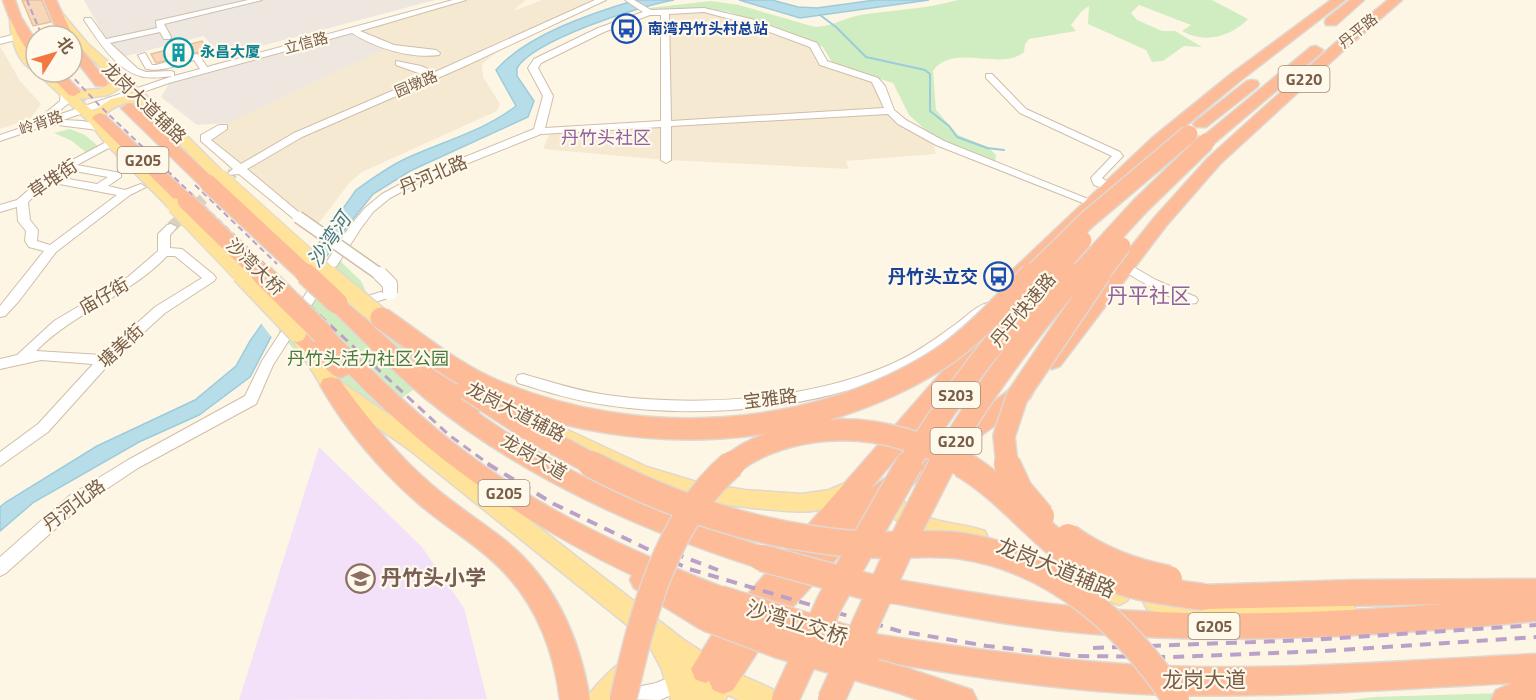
<svg xmlns="http://www.w3.org/2000/svg" width="1536" height="700" viewBox="0 0 1536 700" font-family="'Titillium Web','Noto Sans SC',sans-serif">
  <style>
    .residential { fill: #f6e9d2 }
    .industrial { fill: #ede7df }
    .education { fill: #f3e1fa }
    .green { fill: #cfedc1 }
    .water { fill: #b7dde9; stroke: #9cccdc; stroke-width: 1.5 }
    .pier { fill: #fef6e4 }
    .lines { fill: none; stroke-linecap: round; stroke-linejoin: round }
    .stream { stroke: #9cccdc; stroke-width: 2 }
    .building { fill: #f6d7ba; stroke: #eabf99; stroke-width: 1.5 }
    .minor-tunnel { stroke: #ddd0bd; stroke-width: 11; stroke-dasharray: 11 5; stroke-linecap: butt }
    .highway-tunnel { stroke: #ddd0bd; stroke-width: 14; stroke-dasharray: 14 7; stroke-linecap: butt }
    .minor-casing { stroke: #d0bea9; stroke-width: 2 }
    .major-casing { stroke: #dfd8d3; stroke-width: 3 }
    .highway-casing { stroke: #dfd8d3; stroke-width: 3 }
    .minor { fill: #fff; fill-rule: evenodd }
    .major { fill: #ffe39a; fill-rule: evenodd }
    .highway { fill: #fdbb97; fill-rule: evenodd }
    .rail-far2 { stroke: #baa1c9; stroke-width: 2; stroke-dasharray: 6 4; stroke-linecap: butt }
    .rail-far1 { stroke: #baa1c9; stroke-width: 3; stroke-dasharray: 9 6; stroke-linecap: butt }
    .rail { stroke: #baa1c9; stroke-width: 4; stroke-dasharray: 11 8; stroke-linecap: butt }
    .minor-bridge-far1-casing { stroke: #d0bea9; stroke-width: 14; stroke-linecap: butt }
    .minor-bridge-casing { stroke: #d0bea9; stroke-width: 16; stroke-linecap: butt }
    .major-bridge-far1-casing { stroke: #dfd8d3; stroke-width: 17; stroke-linecap: butt }
    .major-bridge-casing { stroke: #dfd8d3; stroke-width: 21; stroke-linecap: butt }
    .highway-bridge-far2-casing { stroke: #dfd8d3; stroke-width: 20; stroke-linecap: butt }
    .highway-bridge-far1-casing { stroke: #dfd8d3; stroke-width: 24; stroke-linecap: butt }
    .highway-bridge-casing { stroke: #dfd8d3; stroke-width: 29; stroke-linecap: butt }
    .minor-bridge-far1 { stroke: #fff; stroke-width: 11 }
    .minor-bridge { stroke: #fff; stroke-width: 14 }
    .major-bridge-far1 { stroke: #ffe39a; stroke-width: 15 }
    .major-bridge { stroke: #ffe39a; stroke-width: 18 }
    .highway-bridge-far2 { stroke: #fdbb97; stroke-width: 17 }
    .highway-bridge-far1 { stroke: #fdbb97; stroke-width: 21 }
    .highway-bridge { stroke: #fdbb97; stroke-width: 26 }
    .labels { text-anchor: middle; stroke-width: 4.5; stroke-linejoin: round; paint-order: stroke }
    .far-transit-label { font-size: 15px; font-weight: bold; fill: #164399; stroke: #fff9ec; text-anchor: start }
    .far-street-label { font-size: 15px; fill: #795e47; stroke: #fff9ec }
    .far-culture-label { font-size: 15px; font-weight: bold; fill: #0d838f; stroke: #fff9ec; text-anchor: start }
    .shield { fill: #fff9ec; stroke: #a18c78; stroke-width: 1.5 }
    .shield-label { font-size: 16px; font-weight: bold; fill: #795e47 }
    .street-label { font-size: 18px; fill: #795e47; stroke: #fff9ec }
    .far-quarter-label { font-size: 18px; fill: #8f629d; stroke: #fff9ec }
    .transit-label { font-size: 18px; font-weight: bold; fill: #164399; stroke: #fff9ec; text-anchor: end }
    .park-label { font-size: 18px; fill: #487a3c; stroke: #fff9ec }
    .water-label { font-size: 20px; font-style: italic; fill: #3f7a8e; stroke: #fff9ec }
    .quarter-label { font-size: 21px; fill: #8f629d; stroke: #fff9ec }
    .near-street-label { font-size: 21px; fill: #795e47; stroke: #fff9ec }
    .near-education-label { font-size: 21px; font-weight: bold; fill: #785e54; stroke: #fff9ec; text-anchor: start }
  </style>
  <rect width="100%" height="100%" fill="#fef6e4"/>
  <g class="residential">
    <polygon points="466,0 526,0 513,11 542,0 594,0 490,46 497,52 482,64 483,77 500,104 497,111 362,172 350,182 318,224 297,211 210,139 202,135 385,48 350,33"/>
    <polygon points="704,10 814,45 823,63 875,80 890,111 930,134 936,154 846,161 849,169 666,160 543,149 551,130 666,124 665,11"/>
    <polygon points="0,46 20,81 41,104 30,119 0,129"/>
  </g>
  <g class="industrial">
    <polygon points="84,0 435,0 220,57 204,36 122,57 103,34"/>
    <polygon points="350,33 386,48 228,123 197,125 161,97 170,82"/>
  </g>
  <polygon class="education" points="319,447 422,547 464,608 487,699 239,700"/>
  <g class="green">
    <path d="M958,0h254l36,19c-17,18 -44,25 -66,12l9,-6 -52,-20 -8,8 6,7 25,11h13l27,16 -18,-1 -21,15 -11,1 -6,-12 -58,-26 1,-18 -7,5 -11,14 5,6 -47,8 -4,5 -1,8c-23,20 -71,-10 -91,19l3,39 22,25 30,12 8,8 -1,8 -61,-25 -25,-23 -16,-32 -60,-19 -10,-17 -94,-35 -26,-4 -51,3 -3,-3 62,-7 28,4 76,22c16,0 29,-9 45,-12 33,-5 65,-6 98,-15z"/>
    <polygon points="70,129 85,135 100,148 88,154 72,141 54,133"/>
    <polygon points="336,257 361,281 369,298 453,362 360,427 273,325 308,297"/>
    <polygon points="1536,692 1536,700 1349,700 1374,697"/>
  </g>
  <g class="water">
    <path d="M636,0h38c-35,6 -140,40 -157,68v8l17,25 -6,16 -118,54 -37,23 -24,30 -78,113 -21,40 -51,38 -60,27 -105,60 -34,29v-24l6,-5 91,-56 98,-46 41,-34 14,-25 106,-151c17,-12 33,-24 51,-32 37,-17 77,-27 109,-52l-20,-36c30,-35 96,-57 140,-70z"/>
    <polygon points="739,0 772,0 798,7 817,8 875,0 929,0 800,18"/>
  </g>
  <polygon class="pier" points="315,245 329,258 273,339 260,322"/>
  <g class="lines">
    <polyline class="stream" points="820,15 836,27 866,57 925,70 930,74 930,111 949,126 957,137 987,148 1004,150"/>
  </g>
  <g class="building">
    <polygon points="22,0 42,0 51,22 33,26"/>
    <polygon points="202,41 208,50 156,63 151,54"/>
  </g>
  <g class="lines">
    <polyline class="minor-tunnel" points="171,227 233,173"/>
    <polyline class="highway-tunnel" points="74,92 100,118"/>
    <defs>
      <g id="minor">
        <path d="M248,0h14l-98,24 7,13 -1,2h-6l-4,-7 -50,11 28,26 8,3 25,-1 3,1v4l26,-7 -6,-9c-16,5 -32,12 -48,9l-8,-14 7,-2 7,12h4l40,-11 3,1 8,12 246,-67h13l-106,31 34,14 42,5 4,3 -1,2c-28,4 -64,-7 -87,-22l-183,50 -106,37 20,1 23,6v4l-56,-7 -50,17v-6l44,-15 -3,-3 2,-2 17,-14 1,-11h6l3,12 -18,15 121,-41c-11,1 -23,3 -33,0 -25,-7 -42,-36 -56,-56l1,-2h6l15,21 51,-11 -1,-7z"/>
        <polygon points="595,0 606,0 463,67 302,137 247,169 302,215 302,219 294,219 239,174 229,175 228,173 233,169 201,141 201,135 219,125 227,125 227,129 211,140 241,164 294,133 427,76 396,65 396,61 421,66 435,72"/>
        <path d="M625,0h9l17,10 53,-2 47,11 66,24 10,18 51,17 7,8 9,24 12,10 38,21 154,62 -6,3 -4,-1 -152,-60 -38,-21 -10,-10 -217,12v34l-5,3 -5,-3v-33l-120,7 -125,50 -26,14 -17,14 -12,16 -88,137 -17,39 -118,64 -57,38 -75,67 -6,3v-19l69,-61 59,-36 117,-64 17,-35 88,-135 15,-18 17,-14 26,-14 126,-51 9,-33 -15,-28 6,-9 64,-31 45,-16zM704,12l41,11 65,24 10,18 52,17 12,26 -213,13 -2,-107zM650,15h11v106l-116,7 8,-32 -15,-28 3,-5 63,-31z"/>
        <polygon points="16,34 20,37 19,39 0,44 0,38"/>
        <polygon points="986,74 992,74 1026,109 1120,152 1123,156 1102,178 1112,185 1112,189 1108,190 1094,185 1091,178 1112,156 1020,113 986,78"/>
        <path d="M112,139l5,3 -1,2 -39,21 44,8v4l-13,9 17,4 16,-6 5,3 -16,8 -74,57 -37,49 -14,15 -5,1v-11l44,-55 -15,-4 -4,-6 1,-10 -8,-10 -1,-14 -17,5v-7l17,-5 31,-27zM68,170h1l39,7 -11,7 -40,-7zM49,182l68,13 -67,50 -13,-4 1,-11 -8,-10 -2,-18z"/>
        <path d="M171,224l6,3 -7,8v13l12,1 32,26 2,3 -2,3 -49,32 -55,50 -62,69 -48,34v-14l38,-28 55,-60 -52,-4 -41,9v-10l17,-4 37,-34 74,-44 30,-26v-17l9,-9zM167,256h8l27,22 -47,29 -53,48 -66,-4c38,-39 93,-55 131,-95z"/>
        <path d="M1125,262l31,18 40,17 2,3 -2,3c-15,4 -61,-25 -75,-34l-2,-3z"/>
        <polygon points="390,289 396,293 394,296 369,304 352,301 350,298 356,294 368,296"/>
        <path d="M987,303l5,1 1,3 -1,3c-30,24 -60,47 -95,63 -85,37 -200,46 -291,32 -30,-4 -59,-13 -88,-22l-2,-4 2,-4 5,-1c28,8 55,17 84,21 88,12 198,6 280,-29 24,-10 46,-25 66,-40 11,-7 22,-20 34,-23z"/>
        <polygon points="684,671 691,674 693,680 691,686 660,700 610,699 613,692 656,683"/>
      </g>
      <g id="major">
        <path d="M57,11l4,1 27,32 60,53 77,77 2,3 -2,3h-10l-76,-77c-16,-2 -28,4 -38,16l16,20 65,67 -2,3h-10l-63,-64 -18,-23 -53,-50h13l22,19 29,-2 15,-8c-23,-22 -43,-41 -62,-65l-1,-2zM122,87l8,8 -19,4 -18,12 -14,-12 29,-4z"/>
        <path d="M15,14l5,3 6,27 10,16v11c-20,-6 -26,-36 -26,-54z"/>
        <polygon points="301,333 307,335 338,380 425,439 684,640 732,671 777,691 781,700 739,700 728,695 725,700 671,700 662,670 647,641 411,451 324,390 292,339 295,335"/>
        <path d="M527,411l120,56 53,16 45,7 57,4 27,-4 23,-10 7,3 3,6c-5,12 -22,16 -34,19 -21,6 -43,3 -64,1 -98,-7 -158,-44 -244,-86l-3,-5 3,-5z"/>
        <path d="M883,483c14,5 19,21 32,29 21,12 48,11 70,19l3,7 -3,7 -8,2c-41,-9 -84,-14 -104,-55l3,-6z"/>
        <polygon points="1056,558 1127,587 1131,594 1127,601 1119,605 1048,575 1045,568 1048,561"/>
        <polygon points="1155,590 1186,598 1345,602 1353,605 1357,613 1353,621 1345,624 1186,620 1147,609 1143,601 1147,593"/>
        <path d="M627,659l9,3 3,9 -14,24 -6,5h-33c4,-10 31,-37 41,-41z"/>
      </g>
      <g id="highway">
        <path d="M3,0h12l6,17 15,24v16c-12,-3 -29,-44 -33,-57z"/>
        <polygon points="44,0 56,0 73,36 72,37 59,36"/>
        <polygon points="1331,0 1345,0 1241,80 1164,144 1017,287 1010,289 1003,287 1000,283 1003,279 1152,138 1231,74"/>
        <polygon points="1350,0 1364,0 1336,25 1326,25 1325,22 1326,19"/>
        <polygon points="1388,0 1402,0 1344,50 1220,164 1166,226 1060,366 1052,369 1044,366 1041,361 1044,356 1154,218 1208,158 1334,44"/>
        <polygon points="72,42 77,43 106,80 108,83 106,86 96,86 72,55"/>
        <polygon points="1316,46 1323,50 1321,53 1212,145 1200,145 1198,142 1200,139 1311,47"/>
        <polygon points="47,72 62,72 81,92 74,96 69,95"/>
        <polygon points="1252,80 1257,81 1259,84 1257,87 1206,127 1196,127 1193,124 1196,121 1247,81"/>
        <polygon points="129,103 134,105 214,179 216,183 214,187 202,187 124,111 121,108"/>
        <polygon points="100,113 105,115 192,197 195,201 192,205 180,205 95,121 92,118 95,115"/>
        <path d="M337,296l7,2 80,75 -23,-26 3,-5 7,-2 7,2 62,58 3,6 -5,7c60,43 129,78 198,105 31,12 64,20 95,32l4,8 -4,8 -9,3c-120,-38 -237,-90 -336,-170 -34,-28 -64,-60 -96,-91l-3,-5 3,-5z"/>
        <polygon points="983,317 990,319 993,324 964,377 871,488 981,412 1014,386 1022,384 1030,386 1033,392 1030,398 997,424 888,502 787,613 758,651 733,690 723,694 713,690 709,681 705,683 695,679 691,669 712,635 948,365 976,319"/>
        <path d="M297,326l7,2 10,8 2,-7 7,-2 7,2c45,45 90,90 142,128 78,58 167,98 258,133l4,9 -4,9 -13,2 4,8 -4,9 -10,4 -10,-4 -63,-39 -4,-8 2,-5c-107,-51 -200,-115 -283,-201l-8,4 -8,-3 -43,-37 -3,-5 3,-5z"/>
        <path d="M331,377l8,2c28,39 58,76 94,107 23,20 49,36 73,55 49,40 74,98 84,159h-30c-7,-56 -28,-106 -72,-143 -22,-19 -47,-34 -69,-53 -38,-33 -74,-75 -99,-119l3,-6z"/>
        <path d="M893,579c58,10 117,21 176,27 124,12 250,8 374,-2l-240,5 -10,-3 -4,-9 4,-9 10,-3 151,-5 182,-1v42c-147,14 -293,24 -441,13 -68,-5 -135,-18 -202,-31l-10,-3 -3,-9 3,-9z"/>
        <path d="M874,634c96,15 192,28 289,32 124,5 249,-6 373,-12v46h-45l5,-10 16,-7c-115,6 -229,15 -345,12 -98,-3 -196,-18 -293,-35l-10,-3 -4,-10 4,-10z"/>
        <polygon points="901,666 972,690 977,700 918,700 891,690 886,680 891,670"/>
      </g>
    </defs>
    <use href="#minor" class="minor-casing"/>
    <use href="#major" class="major-casing"/>
    <use href="#highway" class="highway-casing"/>
    <use href="#minor" class="minor"/>
    <use href="#major" class="major"/>
    <use href="#highway" class="highway"/>
    <g class="rail-far2">
      <polyline points="27,0 42,36"/>
      <polyline points="68,72 99,105 277,276"/>
      <polyline points="195,185 277,264"/>
    </g>
    <polyline class="rail-far1" points="275,274 449,435 490,465"/>
    <g class="rail">
      <polyline points="488,464 554,504 689,569 899,631 987,646 1077,656 1173,657 1325,651 1536,637"/>
      <polyline points="673,553 718,570"/>
      <polyline points="1093,648 1309,640 1536,625"/>
    </g>
    <defs>
      <polyline id="minor-bridge-far1" points="298,217 382,276"/>
      <polyline id="minor-bridge" points="380,274 390,284 390,293"/>
      <g id="major-bridge-far1">
        <polyline points="220,177 330,276"/>
        <polyline points="175,206 242,276"/>
      </g>
      <g id="major-bridge">
        <polyline points="241,274 297,333"/>
        <polyline points="328,274 381,318"/>
      </g>
      <g id="highway-bridge-far2">
        <polyline points="208,183 308,276"/>
        <polyline points="186,201 263,276"/>
        <polyline points="1030,276 1087,220 1189,134"/>
        <polyline points="1051,276 1083,240"/>
        <polyline points="1076,276 1140,206 1206,142"/>
        <polyline points="1099,276 1122,246"/>
      </g>
      <g id="highway-bridge-far1">
        <polyline points="262,274 323,334"/>
        <polyline points="306,274 337,303"/>
        <path d="M381,318c37,25 73,56 115,73 141,59 316,50 445,-33 34,-23 62,-55 90,-84"/>
        <polyline points="467,389 533,432 594,465"/>
        <path d="M731,465c16,-14 36,-22 57,-28 62,-17 122,-3 177,28"/>
        <path d="M908,465c42,-68 91,-131 145,-191"/>
        <path d="M941,465c38,-69 85,-131 136,-191"/>
        <polyline points="1007,465 1004,436 1017,397 1100,274"/>
      </g>
      <g id="highway-bridge">
        <path d="M591,464c69,36 144,64 222,75 24,4 48,6 72,6 25,0 52,-3 77,1 93,14 164,78 214,154"/>
        <path d="M962,464c50,29 83,80 133,107 33,17 72,21 108,26"/>
        <polyline points="1007,464 1019,490 1041,516"/>
        <path d="M1068,537c30,22 64,35 101,42"/>
        <polyline points="762,558 865,586 893,591"/>
        <polyline points="720,599 874,647"/>
        <polyline points="707,618 779,645 901,680"/>
        <path d="M623,700c19,-83 42,-179 109,-236"/>
        <polyline points="785,700 830,602 909,464"/>
        <polyline points="831,700 907,533 942,464"/>
      </g>
    </defs>
    <use href="#minor-bridge-far1" class="minor-bridge-far1-casing"/>
    <use href="#minor-bridge" class="minor-bridge-casing"/>
    <use href="#major-bridge-far1" class="major-bridge-far1-casing"/>
    <use href="#major-bridge" class="major-bridge-casing"/>
    <use href="#highway-bridge-far2" class="highway-bridge-far2-casing"/>
    <use href="#highway-bridge-far1" class="highway-bridge-far1-casing"/>
    <use href="#highway-bridge" class="highway-bridge-casing"/>
    <use href="#minor-bridge-far1" class="minor-bridge-far1"/>
    <use href="#minor-bridge" class="minor-bridge"/>
    <use href="#major-bridge-far1" class="major-bridge-far1"/>
    <use href="#major-bridge" class="major-bridge"/>
    <use href="#highway-bridge-far2" class="highway-bridge-far2"/>
    <use href="#highway-bridge-far1" class="highway-bridge-far1"/>
    <use href="#highway-bridge" class="highway-bridge"/>
  </g>
  <defs>
    <symbol id="bus-ring" viewBox="-11 -11 22 22"><circle r="9.5" fill="#fff9ec" stroke="#1a4fb4" stroke-width="1.5"/><path d="M-5-6H5V4H4V6H2V4H-2V6H-4V4H-5ZM-3.5-4V0h7V-4ZM-3.5 1.2v1.5H-2V1.2ZM2 1.2v1.5H3.5V1.2Z" fill="#1a4fb4"/></symbol>
    <symbol id="building-ring" viewBox="-11 -11 22 22"><circle r="9.5" fill="#fff9ec" stroke="#0f9aa8" stroke-width="1.5"/><path d="M-4-6H4V6H1V3H-1V6H-4ZM-2.5-4.3h1.7v1.8h-1.7ZM.8-4.3h1.7v1.8H.8ZM-2.5-1h1.7V.8h-1.7ZM.8-1h1.7V.8H.8Z" fill="#0f9aa8"/></symbol>
    <symbol id="school-ring" viewBox="-11 -11 22 22"><circle r="9.5" fill="#fff9ec" stroke="#8d6e63" stroke-width="1.5"/><path d="M0-5L7-2L0 1L-7-2ZM-4 1L0 2.5L4 1V4Q0 6-4 4Z" fill="#8d6e63"/></symbol>
  </defs>
  <g fill-rule="evenodd">
    <use href="#bus-ring" x="610" y="12" width="33" height="33"/>
    <use href="#building-ring" x="162" y="36" width="33" height="33"/>
    <use href="#bus-ring" x="982" y="260" width="33" height="33"/>
    <use href="#school-ring" x="344" y="562" width="33" height="33"/>
  </g>
  <g class="labels">
    <g class="far-transit-label">
      <text x="648" y="34">南湾丹竹头村总站</text>
    </g>
    <g class="far-street-label">
      <text transform="translate(1358 31) rotate(-39)" y="5">丹平路</text>
      <text transform="translate(306 43) rotate(-15)" y="5">立信路</text>
      <text transform="translate(416 84) rotate(-23)" y="5">园墩路</text>
      <text transform="translate(41 123) rotate(-19)" y="5">岭背路</text>
    </g>
    <g class="far-culture-label">
      <text x="200" y="57">永昌大厦</text>
    </g>
    <g class="shield">
      <rect x="1278.5" y="66" width="51" height="26" rx="4.5"/>
      <rect x="117.5" y="147" width="51" height="26" rx="4.5"/>
      <rect x="932" y="382" width="48" height="26" rx="4.5"/>
      <rect x="930.5" y="428" width="51" height="26" rx="4.5"/>
      <rect x="478.5" y="480" width="51" height="26" rx="4.5"/>
      <rect x="1188.5" y="613" width="51" height="26" rx="4.5"/>
    </g>
    <g class="shield-label">
      <text x="1304" y="85">G220</text>
      <text x="143" y="166">G205</text>
      <text x="956" y="401">S203</text>
      <text x="956" y="447">G220</text>
      <text x="504" y="499">G205</text>
      <text x="1214" y="632">G205</text>
    </g>
    <g class="street-label">
      <text transform="translate(144 103) rotate(44)" y="6">龙岗大道辅路</text>
      <text transform="translate(433 175) rotate(-23)" y="6">丹河北路</text>
      <text transform="translate(53 179) rotate(-34)" y="6">草堆街</text>
      <text transform="translate(255 267) rotate(44)" y="6">沙湾大桥</text>
      <text transform="translate(104 296) rotate(-30)" y="6">庙仔街</text>
      <text transform="translate(1023 310) rotate(-50)" y="6">丹平快速路</text>
      <text transform="translate(121 346) rotate(-43)" y="6">塘美街</text>
      <text transform="translate(770 399) rotate(-7)" y="6">宝雅路</text>
      <text transform="translate(516 412) rotate(27)" y="6">龙岗大道辅路</text>
      <text transform="translate(534 457) rotate(30)" y="6">龙岗大道</text>
      <text transform="translate(74 505) rotate(-37)" y="6">丹河北路</text>
    </g>
    <g class="far-quarter-label">
      <text x="606" y="144">丹竹头社区</text>
    </g>
    <g class="transit-label">
      <text x="978" y="283">丹竹头立交</text>
    </g>
    <g class="park-label">
      <text x="368" y="365">丹竹头活力社区公园</text>
    </g>
    <g class="water-label">
      <text transform="translate(329 240) rotate(-56)" y="7">沙湾河</text>
    </g>
    <g class="quarter-label">
      <text x="1149" y="303">丹平社区</text>
    </g>
    <g class="near-street-label">
      <text transform="translate(1056 568) rotate(22)" y="7">龙岗大道辅路</text>
      <text transform="translate(797 623) rotate(17)" y="7">沙湾立交桥</text>
      <text x="1204" y="687">龙岗大道</text>
    </g>
    <g class="near-education-label">
      <text x="381" y="585">丹竹头小学</text>
    </g>
  </g>
  <g transform="translate(54 54) rotate(53)"><circle r="28" fill="#fff9ec" stroke="#c9bbaa" stroke-width="1.5"/>
  <path d="M0-4.5L10 22L0 15L-10 22Z" fill="#f17840"/>
  <text y="-9" font-size="16" font-weight="bold" text-anchor="middle" fill="#795e47">北</text>
  </g>
</svg>
